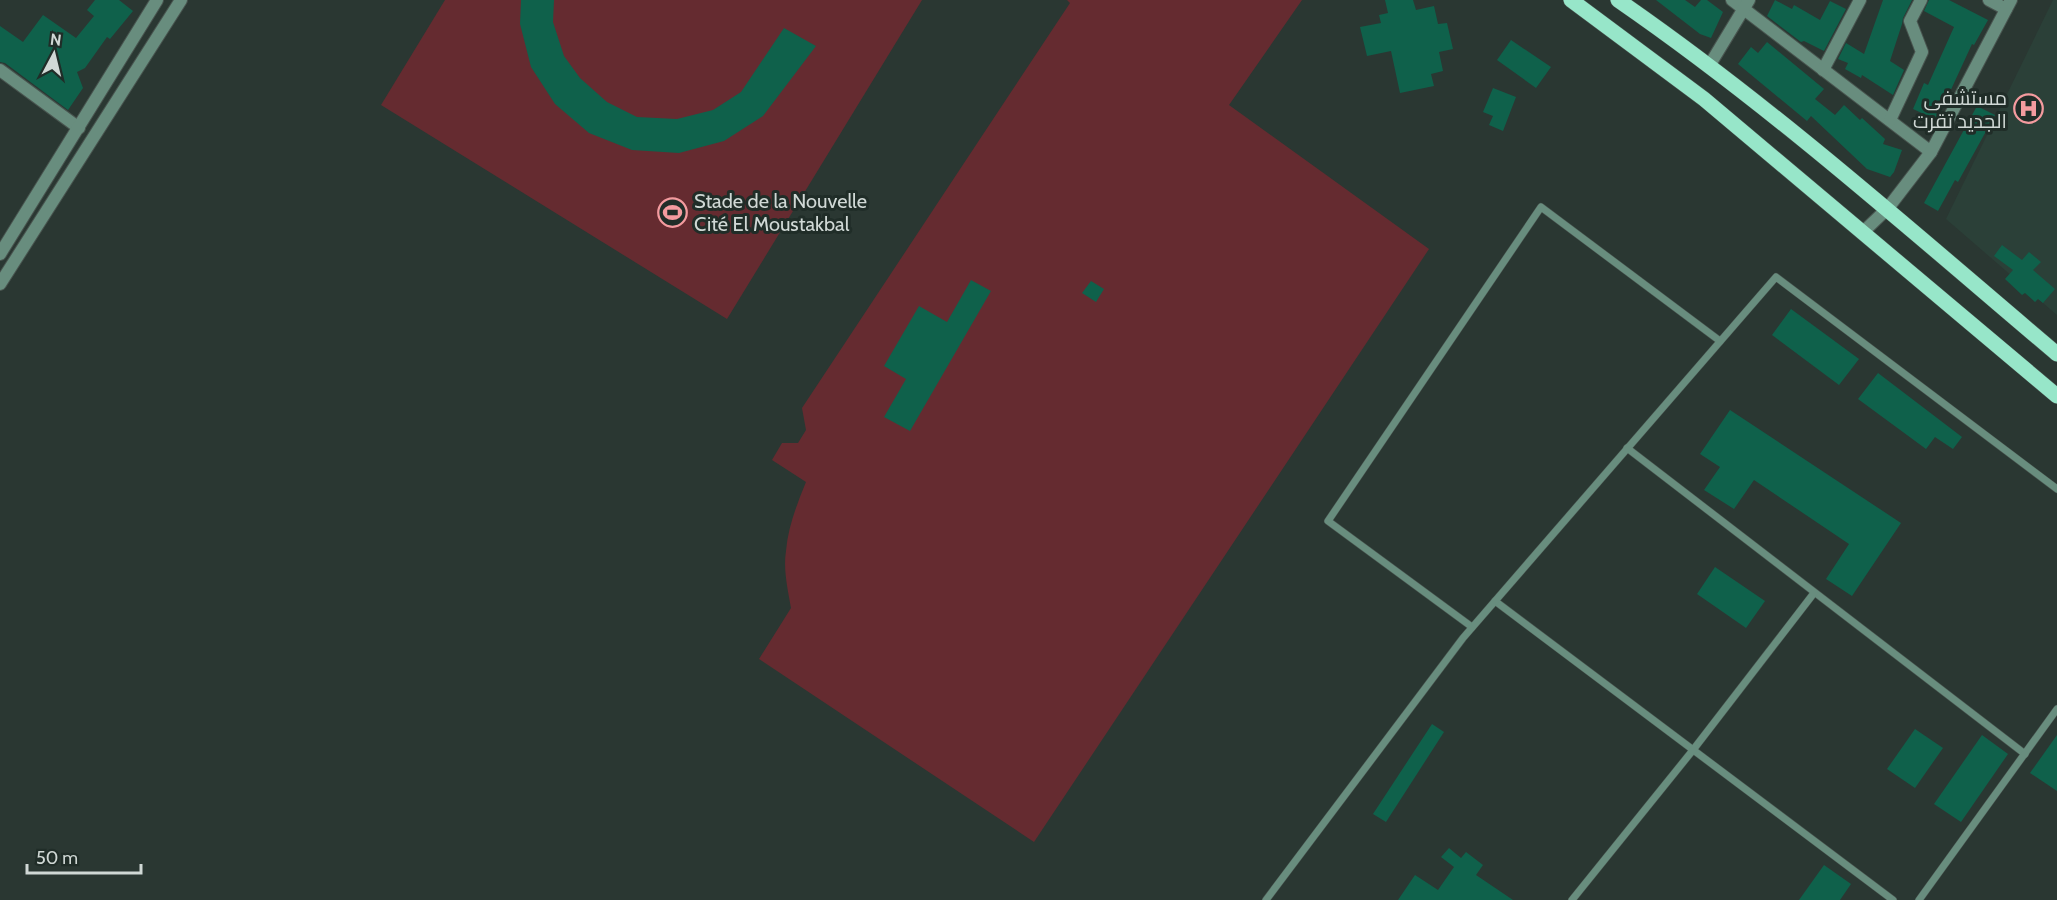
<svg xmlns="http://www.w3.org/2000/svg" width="2057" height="900" viewBox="0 0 2057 900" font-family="Cabin,Cairo,sans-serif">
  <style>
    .built { fill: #2b4038 }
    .green { fill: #652b30 }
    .building { fill: #0f614b }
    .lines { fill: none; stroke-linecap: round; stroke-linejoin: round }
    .lane-casing { stroke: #48544f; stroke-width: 8 }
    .street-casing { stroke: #48544f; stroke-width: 14 }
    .primary-casing { stroke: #48544f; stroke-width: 16 }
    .lane { stroke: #688d7e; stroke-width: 7 }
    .street { stroke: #688d7e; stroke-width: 12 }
    .primary { stroke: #97e6c9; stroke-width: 15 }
    .labels { text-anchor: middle; stroke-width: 6; stroke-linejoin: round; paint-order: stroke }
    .poi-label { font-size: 20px; fill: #d0d8d5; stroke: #202d28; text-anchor: end }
  </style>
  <rect width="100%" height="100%" fill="#2a3732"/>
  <polygon class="built" points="2053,0 2057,0 2057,315 1946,219"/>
  <g class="green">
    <polygon points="445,0 922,0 727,319 381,105"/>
    <path d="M1067,0h235l-73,105 200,144 -395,593 -275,-183 32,-51c-3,-18 -8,-38 -5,-57 2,-24 11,-47 20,-69l-34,-22 10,-17h16l8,-13 -4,-22 268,-405z"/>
  </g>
  <g class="building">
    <polygon points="95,0 119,0 133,11 110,39 107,37 85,68 77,72 83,88 68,110 5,63 0,62 0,26 23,42 43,15 76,38 94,16 87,10"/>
    <polygon points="521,0 554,0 553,22 564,56 580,78 607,102 637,117 677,119 713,110 741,92 784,28 816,46 763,116 724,141 679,153 632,150 589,133 555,104 531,67 520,24"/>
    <polygon points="1385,0 1413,0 1416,10 1434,6 1438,24 1447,23 1453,49 1439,52 1443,71 1431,74 1434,86 1400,93 1391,51 1367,56 1360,27 1381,23 1379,15 1388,13"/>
    <polygon points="1656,0 1685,0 1695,7 1701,0 1707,0 1723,12 1711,38 1700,34"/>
    <polygon points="1775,0 1792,9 1794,5 1820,20 1830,1 1846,9 1824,51 1804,41 1801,42 1767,16"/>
    <polygon points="1883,0 1912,0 1903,18 1902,24 1890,61 1904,70 1893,95 1862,75 1861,78 1845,69 1848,63 1838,59 1846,43 1864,54"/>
    <polygon points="1929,0 1949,0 1988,20 1974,45 1972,44 1937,120 1913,109 1924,83 1928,85 1954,27 1924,11"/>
    <polygon points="1511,40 1551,67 1536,88 1497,60"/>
    <polygon points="1767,42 1824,89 1815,99 1835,115 1844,105 1860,120 1862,118 1885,139 1883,144 1902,150 1894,172 1890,177 1867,169 1811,116 1807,121 1738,64 1751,47 1758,53"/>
    <polygon points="1493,88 1516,97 1503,131 1489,125 1493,116 1483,112"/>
    <polygon points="1977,106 1995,115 1958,182 1955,180 1938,211 1924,203"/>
    <polygon points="2002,245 2022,260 2029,252 2041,262 2033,270 2055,289 2043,303 2038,299 2035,302 2025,293 2022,295 2005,279 2013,270 1994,256"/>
    <polygon points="971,280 991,291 910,431 884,417 906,379 884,366 919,306 947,322"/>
    <polygon points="1091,281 1104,289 1096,302 1082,293"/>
    <polygon points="1791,309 1859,359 1839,385 1772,335"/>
    <polygon points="1878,373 1962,437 1953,449 1935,437 1926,449 1858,399"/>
    <polygon points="1730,410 1901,523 1852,596 1826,579 1849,544 1754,480 1734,509 1704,490 1720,467 1700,454"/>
    <polygon points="1715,567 1765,601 1746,628 1697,594"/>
    <polygon points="1432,724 1444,732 1386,822 1373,814"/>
    <polygon points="1915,729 1943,748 1915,788 1887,769"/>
    <polygon points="1982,735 2008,754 1961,822 1934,804"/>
    <polygon points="2057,735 2057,791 2030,773"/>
    <polygon points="1449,848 1461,858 1466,852 1483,865 1476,875 1513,900 1398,900 1415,875 1438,890 1454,867 1441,857"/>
    <polygon points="1824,865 1851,884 1840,900 1799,900"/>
  </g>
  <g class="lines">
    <defs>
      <g id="lane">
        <polyline points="1627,448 2025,754"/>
        <polyline points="1495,601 1893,900"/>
        <polyline points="1472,627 1328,521 1541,207 1720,341"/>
        <polyline points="1266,900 1463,638 1776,277 2057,489"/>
        <polyline points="1572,900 1693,750 1814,593"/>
        <polyline points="1919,900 2057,709"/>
      </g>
      <g id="street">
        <polyline points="1732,0 1931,152"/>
        <polyline points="1989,0 2006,9"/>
        <polyline points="1709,66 1749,0"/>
        <polyline points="0,70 79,128"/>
        <polyline points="1823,70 1860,0"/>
        <polyline points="1890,120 1922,52 1910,21 1921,0"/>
        <polyline points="1862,233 1888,208 1931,152 2011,0"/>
        <polyline points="0,254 157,0"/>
        <polyline points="0,284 181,0"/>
      </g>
      <g id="primary">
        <polyline points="1571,0 1704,99 2057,396"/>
        <path d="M1618,0c155,107 296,233 439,354"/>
      </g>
    </defs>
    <use href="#lane" class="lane-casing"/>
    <use href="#street" class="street-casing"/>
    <use href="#primary" class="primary-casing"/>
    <use href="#lane" class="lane"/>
    <use href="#street" class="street"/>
    <use href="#primary" class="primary"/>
  </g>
  <defs>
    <symbol id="hospital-ring" viewBox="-11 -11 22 22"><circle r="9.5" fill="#202d28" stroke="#f49b9f" stroke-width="1.5"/><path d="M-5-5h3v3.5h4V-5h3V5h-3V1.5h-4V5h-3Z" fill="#f49b9f"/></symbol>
    <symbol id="stadium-ring" viewBox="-11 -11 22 22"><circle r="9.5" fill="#202d28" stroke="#f49b9f" stroke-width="1.5"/><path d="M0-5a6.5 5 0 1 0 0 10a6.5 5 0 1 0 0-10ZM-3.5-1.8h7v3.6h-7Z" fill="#f49b9f"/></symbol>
  </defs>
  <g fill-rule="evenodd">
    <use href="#hospital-ring" x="2012" y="92" width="33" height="33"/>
    <use href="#stadium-ring" x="656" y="196" width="33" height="33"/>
  </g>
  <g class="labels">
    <g class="poi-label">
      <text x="2007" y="105">مستشفى<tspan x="2007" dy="23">الجديد تقرت</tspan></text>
      <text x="694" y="208" text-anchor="start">Stade de la Nouvelle<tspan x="694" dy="23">Cité El Moustakbal</tspan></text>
    </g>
  </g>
  <g transform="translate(54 54) rotate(7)" stroke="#202d28" stroke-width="4.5" paint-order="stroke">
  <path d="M0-4.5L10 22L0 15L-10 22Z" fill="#d0d8d5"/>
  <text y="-9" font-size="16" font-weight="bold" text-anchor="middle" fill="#d0d8d5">N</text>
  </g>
  <path d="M27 864v9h114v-9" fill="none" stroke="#d0d8d5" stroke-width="3"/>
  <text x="36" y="864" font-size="18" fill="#d0d8d5" stroke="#202d28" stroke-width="4.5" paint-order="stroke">50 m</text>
</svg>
